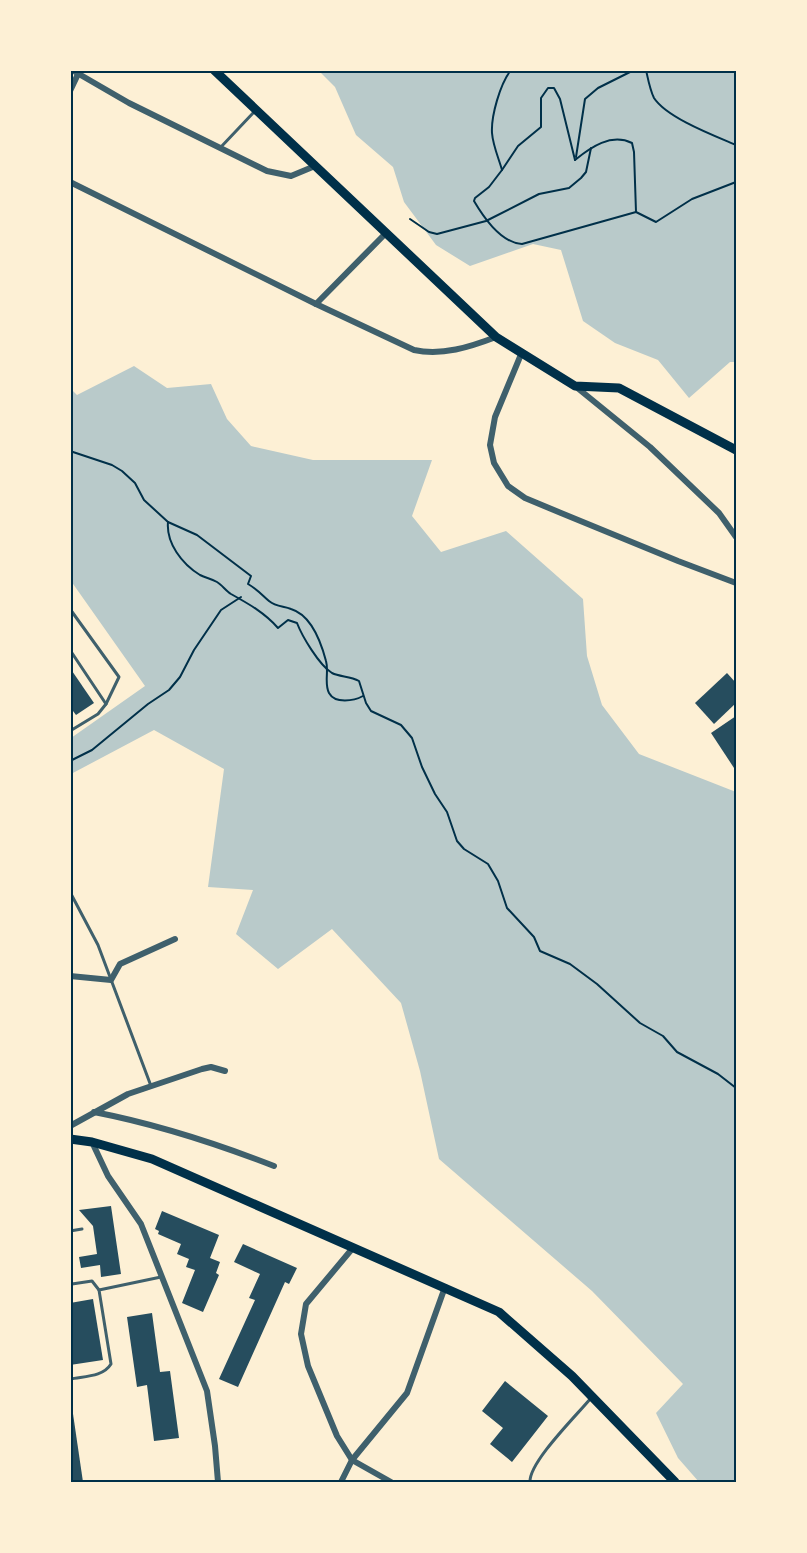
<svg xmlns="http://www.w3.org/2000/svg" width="807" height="1553" viewBox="0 0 807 1553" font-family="Inter,sans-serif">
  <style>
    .green { fill: #b9caca }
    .building { fill: #264d5e }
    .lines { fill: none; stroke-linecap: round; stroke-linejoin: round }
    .path { stroke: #003049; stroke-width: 2 }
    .service { stroke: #3f606c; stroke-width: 3 }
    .minor { stroke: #3f606c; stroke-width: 6 }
    .secondary { stroke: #003049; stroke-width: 9 }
    .neatline { fill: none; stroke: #003049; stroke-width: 2 }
  </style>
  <rect width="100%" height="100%" fill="#fdf0d5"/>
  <g class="green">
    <polygon points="319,71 736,71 736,362 730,362 689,398 658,360 615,343 583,321 561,250 533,244 470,266 436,245 404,202 393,167 356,135 335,87"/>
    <polygon points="134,366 167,388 211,384 227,419 251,446 313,460 432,460 412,516 441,552 506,531 583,599 587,656 602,705 639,754 736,792 736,1482 699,1482 678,1458 656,1413 683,1384 592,1291 439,1159 420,1071 401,1003 332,929 278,969 236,934 253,890 208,887 224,769 154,730 71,774 71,738 145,686 71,581 70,388 77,395"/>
  </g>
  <g class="building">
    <polygon points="70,668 94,703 76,715 70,707"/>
    <polygon points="727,673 736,683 736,703 714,724 695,703"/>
    <polygon points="736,716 736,771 711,733"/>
    <polygon points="111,1206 121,1274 101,1277 100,1265 81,1268 79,1257 97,1254 93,1226 79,1210"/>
    <polygon points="162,1211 219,1235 210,1258 220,1262 216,1273 219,1275 203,1312 182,1303 195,1270 186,1267 189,1259 177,1254 181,1244 158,1234 159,1231 155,1229"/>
    <polygon points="243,1244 297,1268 289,1284 285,1282 238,1387 219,1379 255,1300 249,1298 260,1274 234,1262"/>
    <polygon points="93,1299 103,1360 70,1365 70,1303"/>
    <polygon points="152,1313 160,1372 170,1371 179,1438 154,1441 147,1385 137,1387 127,1317"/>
    <polygon points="505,1381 548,1416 512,1462 490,1444 503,1428 482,1411"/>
    <polygon points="70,1407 72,1407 83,1482 70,1482"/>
  </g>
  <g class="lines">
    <g class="path">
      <path d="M646,70c2,9 4,20 8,28 13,20 61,38 82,47"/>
      <polyline points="576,157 585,99 598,88 634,70"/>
      <path d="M575,160l-15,-61 -6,-11h-6l-7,10v29l-23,19 -16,24 -13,17 -14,11 -1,3c10,17 27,42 48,43l114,-32 20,10 36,-23 44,-17"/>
      <path d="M575,160c16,-13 36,-27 57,-17l2,9 2,60"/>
      <path d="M502,170c-3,-11 -9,-24 -10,-37 -1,-17 8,-49 19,-63"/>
      <polyline points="410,219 429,232 437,234 486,221 539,194 569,188 581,178 586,172 591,148"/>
      <path d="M70,451l42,14 10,6 13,12 9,17 24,22 29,13 54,41 -3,8c9,5 14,11 21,17 7,6 15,5 22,8 20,6 30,33 35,52 3,10 -2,23 3,32 6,11 25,8 34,3"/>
      <path d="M168,522c-2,21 14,42 32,53 6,3 12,4 17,7 5,3 9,9 14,12 18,10 34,19 47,34l10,-8 9,3c5,13 22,42 35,50 8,4 18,3 27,8l7,22 5,8 30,14 11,13 10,29 13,27 12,18 10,29 7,8 24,15 10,17 9,27 27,29 6,14 30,13 27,20 43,39 23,13 14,16 41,22 18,14"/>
      <polyline points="70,761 92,750 148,704 169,690 180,677 194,650 221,610 241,597"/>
    </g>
    <g class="service">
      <polyline points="220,148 254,112"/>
      <polyline points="70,609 119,677 106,704"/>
      <polyline points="70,650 106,704 98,714 70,731"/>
      <polyline points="70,892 98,945 151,1086"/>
      <polyline points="70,1231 82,1229"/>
      <polyline points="70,1276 72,1284 92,1281 99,1290"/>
      <path d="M70,1379c15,-3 33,-2 41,-15l-12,-74 62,-13"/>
      <path d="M530,1482c-1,-20 47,-67 61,-84"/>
    </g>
    <g class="minor">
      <polyline points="72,70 129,103 267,171 291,176 315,166"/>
      <polyline points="70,91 79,72"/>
      <polyline points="70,182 316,304 386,233"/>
      <path d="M316,304l98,46c28,6 56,-3 82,-13"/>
      <polyline points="522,352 495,417 490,445 494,463 508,486 525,498 561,513 678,561 736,583"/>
      <polyline points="575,386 650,447 719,513 736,537"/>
      <polyline points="70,976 111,980 120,964 175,939"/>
      <path d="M94,1112c62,12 121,31 180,54"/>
      <polyline points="70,1126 128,1094 202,1069 211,1067 225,1071"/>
      <polyline points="92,1142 108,1176 141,1224 207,1391 215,1446 218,1482"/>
      <polyline points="352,1249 306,1304 301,1334 308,1366 337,1436 352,1460 391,1482"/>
      <polyline points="341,1482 352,1460 407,1393 445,1287"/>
    </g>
    <g class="secondary">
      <polyline points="214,70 496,337 575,386 619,388 736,450"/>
      <polyline points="70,1139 92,1142 152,1159 499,1312 572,1376 675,1482"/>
    </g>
  </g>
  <rect width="807" height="1553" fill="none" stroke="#fdf0d5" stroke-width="144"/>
  <rect x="72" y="72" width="663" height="1409" class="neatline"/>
</svg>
